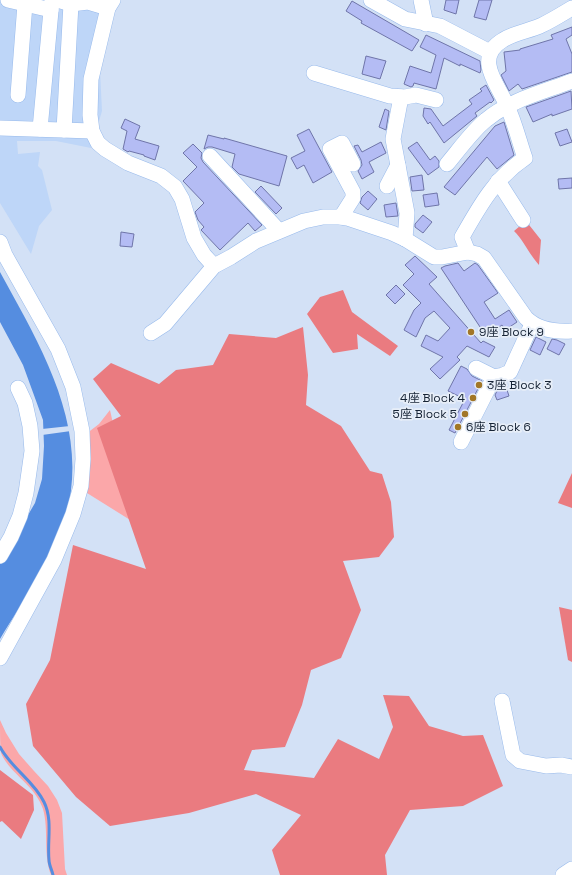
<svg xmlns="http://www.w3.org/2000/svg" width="572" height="875" viewBox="0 0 572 875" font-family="'Space Grotesk','Noto Sans TC',sans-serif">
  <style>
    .built { fill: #bed6f8 }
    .green { fill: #fba7a9 }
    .forest { fill: #ea7b80 }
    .water { fill: #558de0 }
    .pier { fill: #d3e1f6 }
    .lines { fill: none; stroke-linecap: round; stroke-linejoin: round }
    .stream { stroke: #558de0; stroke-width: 3 }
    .building { fill: #b4bcf4; stroke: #6f75a9 }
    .minor-casing { stroke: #98baeb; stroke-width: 16 }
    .minor { stroke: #fff; stroke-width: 15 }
    .poi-dot { fill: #a27627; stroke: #e7eef8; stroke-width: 1.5 }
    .labels { text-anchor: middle; stroke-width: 3.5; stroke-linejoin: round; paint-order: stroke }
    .poi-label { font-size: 12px; fill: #162335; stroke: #e7eef8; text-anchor: start }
  </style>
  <rect width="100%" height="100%" fill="#d3e1f6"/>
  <polygon class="built" points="0,0 120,0 116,5 100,71 102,111 91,148 56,141 17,141 18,154 40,152 38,166 42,170 52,210 39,226 31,254 0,203"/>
  <g class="green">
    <polygon points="110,410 135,523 87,493 88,449 86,434 99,424"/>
    <path d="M0,720l6,13 13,21 15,17 14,15 9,14 5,13 3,56 2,6h-16c-8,-21 -2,-45 -8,-66 -8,-24 -33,-35 -42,-56 -1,-7 -1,-25 -1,-33z"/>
  </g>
  <g class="forest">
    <path d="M526,221l15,19 -2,25c-10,-11 -15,-24 -25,-34z"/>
    <polygon points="343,290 352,312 398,346 390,356 357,334 358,349 333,353 307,314 320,297"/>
    <polygon points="303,327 308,375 306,405 341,426 370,471 382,474 391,502 394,537 379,557 343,561 361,610 341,658 311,670 302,705 285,747 252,750 244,770 314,778 338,739 379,759 393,727 383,695 409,696 429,726 463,736 483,735 503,786 463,806 410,810 385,855 387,875 280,875 272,850 301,815 256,794 189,813 110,826 76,797 33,746 26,704 50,660 73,545 146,569 97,428 121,416 93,379 111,363 159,384 176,370 213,365 229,334 276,338"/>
    <polygon points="572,473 572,508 558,503"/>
    <polygon points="559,607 572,610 572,662 568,660"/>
    <polygon points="0,770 33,795 34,810 21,839 2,821 0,822"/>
  </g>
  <path class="water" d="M0,272c36,66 81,139 71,218 -1,9 -1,19 -4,27 -15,44 -43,82 -67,122v-76l35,-60 7,-24 2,-33 -1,-26 -20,-55 -23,-43z"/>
  <polygon class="pier" points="70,426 71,431 42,435 42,429"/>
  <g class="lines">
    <path class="stream" d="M0,747c11,21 34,34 44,55 9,18 3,39 5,58 0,5 3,10 4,15"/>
  </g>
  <g class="building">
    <polygon points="446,0 459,0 456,14 444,10"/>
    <polygon points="479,0 492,0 486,20 474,17"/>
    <polygon points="352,1 419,40 412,51 361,23 362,21 346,11"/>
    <polygon points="572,27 572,35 566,39 572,54 572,72 522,89 518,84 509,91 501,75 506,71 504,52 520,50 520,49 553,39 551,35"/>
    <polygon points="426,35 480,61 481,70 480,73 460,64 460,66 444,58 436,89 414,83 413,86 411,87 404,84 410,66 431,73 436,55 420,47"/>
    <polygon points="366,56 386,61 380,79 362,74"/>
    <polygon points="486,85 494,100 491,103 490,102 475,113 477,116 444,143 430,122 428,124 423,116 424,108 431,109 443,126 472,104 469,100 482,91 480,89"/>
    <polygon points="571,91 572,109 552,116 552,114 533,122 526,107"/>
    <polygon points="385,109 389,111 386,130 379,127"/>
    <polygon points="125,119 140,126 135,139 159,146 155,160 144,156 144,155 129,151 128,152 123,149 127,131 121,128"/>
    <polygon points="504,122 514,155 497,169 487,157 455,195 444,187 495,126"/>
    <polygon points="309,129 332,172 313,183 304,165 297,169 291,158 305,151 297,135"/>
    <polygon points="567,129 572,142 560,146 555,133"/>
    <polygon points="208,135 224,139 224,138 287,156 279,186 239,174 232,167 235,154 212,147 208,147 204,149"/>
    <polygon points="381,142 386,153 369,162 374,172 362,179 358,171 362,165 361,160 354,146 358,145 362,152"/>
    <polygon points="417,142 430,160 435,156 439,161 439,167 428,175 408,148"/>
    <polygon points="193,144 202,153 201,158 203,162 262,225 255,231 248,223 220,250 201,230 204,227 198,220 195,212 204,203 183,181 197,167 183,153"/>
    <polygon points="422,175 424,190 412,191 410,177"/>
    <polygon points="572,178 572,188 559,189 558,179"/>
    <polygon points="261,186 282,208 276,214 255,192"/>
    <polygon points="368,191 377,199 368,210 360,203 362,197"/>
    <polygon points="437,193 439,205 425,207 423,195"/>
    <polygon points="396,203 398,216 386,217 384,205"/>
    <polygon points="423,215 432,222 423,233 415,227 415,224"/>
    <polygon points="121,232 134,234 132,247 120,246"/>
    <polygon points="415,256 437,277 429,284 481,343 483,341 495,347 489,357 467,346 457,357 460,360 440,379 430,369 443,357 421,346 426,335 438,341 450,328 434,311 425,318 416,337 404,330 414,310 421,303 403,285 414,274 405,265"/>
    <polygon points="458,263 464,271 475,263 478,265 498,293 484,302 495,319 509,310 517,322 505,330 502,325 486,336 441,268 445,266"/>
    <polygon points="396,285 405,294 395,304 386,295"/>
    <polygon points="536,337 546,342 540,355 530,350"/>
    <polygon points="552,339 557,340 565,344 559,355 547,349"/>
    <polygon points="461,366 467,369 472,376 482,381 455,433 449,430 465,399 448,391"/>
    <polygon points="505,384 509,396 497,400 495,395 500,385"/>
  </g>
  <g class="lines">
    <defs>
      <g id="minor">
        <polyline points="8,0 51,10"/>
        <polyline points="113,0 108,8 91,79 90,115 92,131 98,143 105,149 128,163 161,176 175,187 182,199 194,238 204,255 214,266"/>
        <polyline points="371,0 405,19 440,26 490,52"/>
        <polyline points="421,0 426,24"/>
        <polyline points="61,1 71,4 88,2 108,8"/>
        <polyline points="314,73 390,96 405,97 416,95 436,100"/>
        <polyline points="18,95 25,4"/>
        <polyline points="401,97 393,139 407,213 405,239"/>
        <polyline points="0,128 92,131"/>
        <polyline points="40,129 52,0"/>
        <polyline points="64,130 71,4"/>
        <polyline points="210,156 279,231"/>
        <path d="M447,164c11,-13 26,-34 39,-44 24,-20 57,-28 86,-39"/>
        <polyline points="498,181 523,220"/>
        <polyline points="387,186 398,165"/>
        <polyline points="341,217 353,198 353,192 330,149 342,143 353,164"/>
        <polyline points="0,242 5,255 58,349 73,387 82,431 83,459 81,486 73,514 54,560 0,658"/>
        <path d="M468,252l-6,-15c17,-30 33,-59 63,-79 -6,-17 -10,-35 -18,-52 -9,-22 -34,-48 -4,-66 11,-7 25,-9 37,-14 11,-5 22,-12 32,-18"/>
        <path d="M151,333l14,-9 49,-58 17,-9 25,-16 48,-20 19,-4h18l6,1 45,15 13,6 29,18h8l26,-5 9,2 7,4 42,60c12,12 30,14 46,13"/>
        <polyline points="476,368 494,377 503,375 510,372 532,324"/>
        <polyline points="461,442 494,377"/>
        <polyline points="0,556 11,537 20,516 26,493 32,451 30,426 25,403 18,388"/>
        <polyline points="502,701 513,755 520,761 546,766 561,765 572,767"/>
        <polyline points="563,875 572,869"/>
      </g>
    </defs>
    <use href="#minor" class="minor-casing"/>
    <use href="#minor" class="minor"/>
  </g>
  <g class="poi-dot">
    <circle cx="471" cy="332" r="4"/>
    <circle cx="479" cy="385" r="4"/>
    <circle cx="473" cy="398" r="4"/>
    <circle cx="465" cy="414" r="4"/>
    <circle cx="458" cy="427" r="4"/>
  </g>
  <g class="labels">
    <g class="poi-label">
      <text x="479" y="336">9座 Block 9</text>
      <text x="487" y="389">3座 Block 3</text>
      <text x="465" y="402" text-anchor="end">4座 Block 4</text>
      <text x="457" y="418" text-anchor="end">5座 Block 5</text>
      <text x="466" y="431">6座 Block 6</text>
    </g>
  </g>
</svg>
